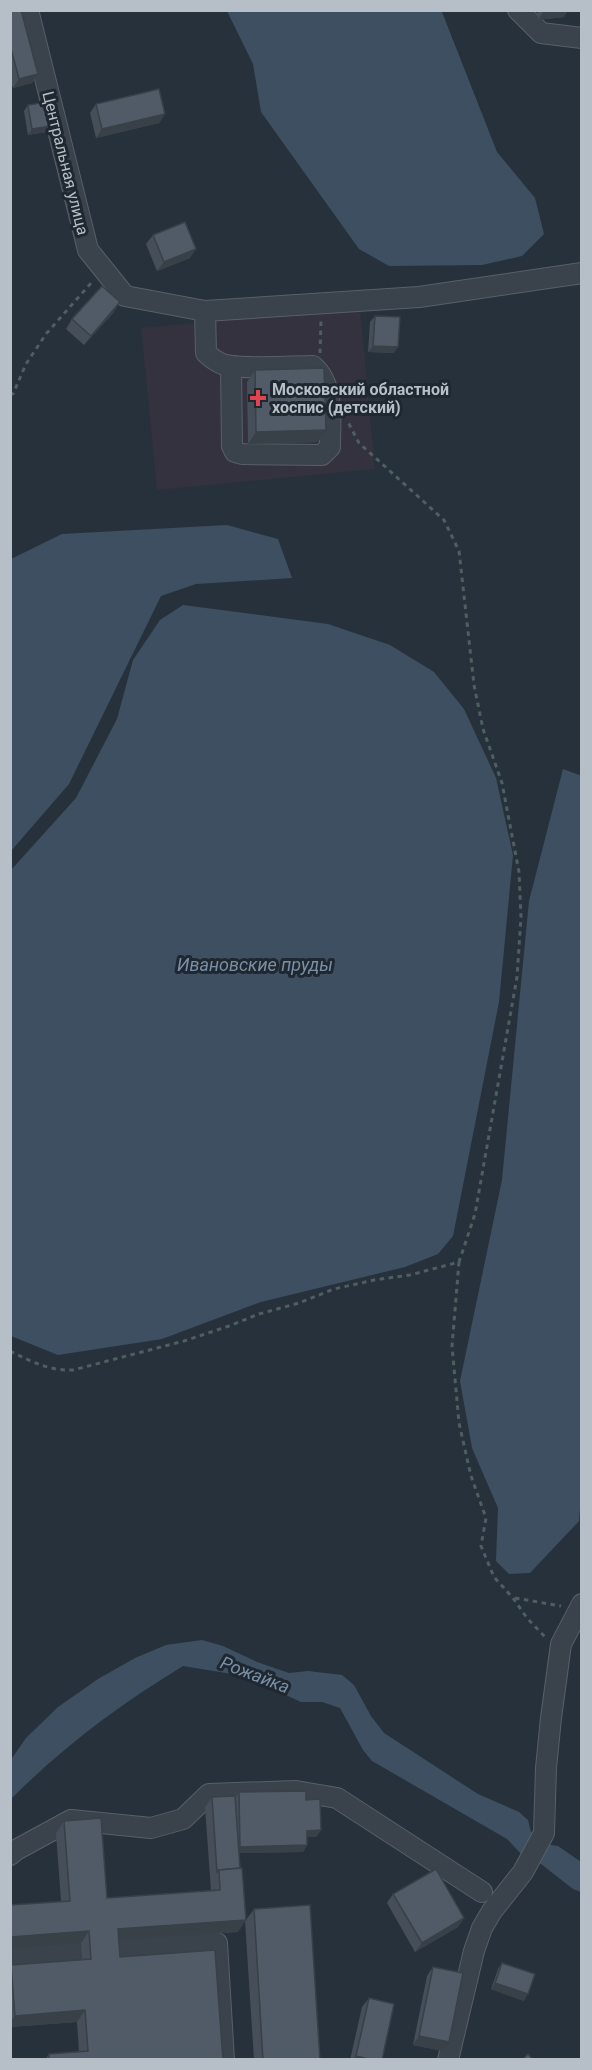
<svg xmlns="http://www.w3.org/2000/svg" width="592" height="2070" viewBox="0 0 592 2070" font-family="Roboto,sans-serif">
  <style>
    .medical { fill: #33323e }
    .water { fill: #3e4f62 }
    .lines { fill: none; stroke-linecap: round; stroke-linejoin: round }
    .minor-casing { stroke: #58606a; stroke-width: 22 }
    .path { stroke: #4e5f60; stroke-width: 3; stroke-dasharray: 4.5 4.5; stroke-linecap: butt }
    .minor { stroke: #3a424c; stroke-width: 20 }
    .wall { fill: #454e59 }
    .shaded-wall { fill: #384048 }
    .building { fill: #505b67; stroke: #384048; stroke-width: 1.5 }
    .health-dot { fill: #e0444e; stroke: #1f2731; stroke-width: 2 }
    .labels { text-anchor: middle; stroke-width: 6; stroke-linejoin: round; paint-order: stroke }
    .street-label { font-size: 16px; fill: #b6bec7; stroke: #1f2731 }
    .poi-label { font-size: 16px; font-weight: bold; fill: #b6bec7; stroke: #1f2731; text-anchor: start }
    .water-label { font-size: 18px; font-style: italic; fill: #7a90a7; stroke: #1f2731 }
  </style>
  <rect width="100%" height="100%" fill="#27313b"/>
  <polygon class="medical" points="360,307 375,469 157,490 141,328"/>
  <g class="water">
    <polygon points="437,11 442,12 497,152 535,198 544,234 522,256 482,265 389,266 359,249 261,112 253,64 227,11"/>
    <polygon points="227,525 278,539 292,578 196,584 161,596 69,784 11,851 11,559 62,534"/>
    <polygon points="183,605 328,624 390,645 434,672 464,709 496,778 513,855 499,1002 453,1236 438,1254 405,1267 261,1302 162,1339 58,1355 11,1336 11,870 76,798 117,719 133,660 160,620"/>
    <polygon points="563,769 582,776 581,1497 579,1521 530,1573 509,1574 496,1561 498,1508 472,1448 460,1381 502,1180 529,901"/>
    <path d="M202,1640l21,6 34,16 32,11 19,-2 34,4 12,10 17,31 13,17 94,61 41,18 9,8 3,12 13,12 14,2 23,16v30l-8,-3 -32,-25 -17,-7 -17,-18 -135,-78 -9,-11 -23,-42 -18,-6h-21l-57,-26 -61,-10c-64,39 -119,80 -172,133l-1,-38 16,-23 32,-31 40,-28 37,-21 31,-13z"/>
  </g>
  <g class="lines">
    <defs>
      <g id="minor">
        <polyline points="28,10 88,250 125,296 205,311 419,297 582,273"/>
        <polyline points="518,10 541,33 582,38"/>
        <path d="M205,311l1,42c5,5 10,8 16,11 19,6 69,2 91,2 22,19 17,55 17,81l-8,8 -80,-1 -7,-2 -3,-6 -1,-80"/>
        <polyline points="10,1855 16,1850 71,1820 151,1828 183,1819 209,1794 296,1791 337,1798 482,1892"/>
        <polyline points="110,1950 217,1943 224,2060"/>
        <polyline points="10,1957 82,1952"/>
        <polyline points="448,2060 474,1951 482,1928 492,1911 523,1872 544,1833 546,1768 551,1718 561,1644 582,1604"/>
      </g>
    </defs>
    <use href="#minor" class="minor-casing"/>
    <g class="path">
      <polyline points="320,353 321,320"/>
      <polyline points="10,394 13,394 26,364 46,334 92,282"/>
      <polyline points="459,1262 452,1346 459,1423 471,1476 486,1518 481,1546 494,1577 513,1598 527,1618 546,1638"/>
      <path d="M10,1351c22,11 40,20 63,19l111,-29 45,-15 30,-12 40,-11 35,-14 40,-9 36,-5 49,-13 16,-48 42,-237 4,-60 -2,-45 -17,-89 -19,-54 -9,-44 -15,-134 -15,-31 -85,-77 -11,-21"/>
      <polyline points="515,1598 561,1606"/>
    </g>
    <use href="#minor" class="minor"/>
  </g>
  <g class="wall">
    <polygon points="10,10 38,74 32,83 13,88 10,79"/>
    <polygon points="537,10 568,10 564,17 538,20"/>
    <polygon points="96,104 165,114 159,123 96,138 90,113"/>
    <polygon points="28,105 51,126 46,132 28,135 24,111"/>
    <polygon points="153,235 190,258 157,271 146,244"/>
    <polygon points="114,312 84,345 66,329 72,319"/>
    <polygon points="375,316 394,353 368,352 370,322"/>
    <polygon points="255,370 318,442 248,444 247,382"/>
    <polygon points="239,1792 306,1800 321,1830 316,1837 307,1837 307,1845 303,1852 239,1853 246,1920 254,1909 320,2060 254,2060 245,1921 238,1932 119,1940 120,1957 223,2060 45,2060 49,2054 79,2052 77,2022 10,2027 10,1967 11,1965 82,1960 81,1943 61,1901 56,1833 64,1821 107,1898 211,1891 205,1807 212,1797 235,1798"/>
    <polygon points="393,1894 464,1918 458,1927 415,1952 387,1903"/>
    <polygon points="502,1963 524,2001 491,1989 498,1969"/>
    <polygon points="433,1967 443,2051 413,2045 427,1976"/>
    <polygon points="369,1998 382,2060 350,2060 362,2007"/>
  </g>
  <g class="shaded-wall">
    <polygon points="568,10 564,17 538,20 544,11"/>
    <polygon points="38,74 32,83 13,88 19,79"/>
    <polygon points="165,114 159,123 96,138 102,129"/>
    <polygon points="51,126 46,132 28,135 32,129"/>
    <polygon points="196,249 190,258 157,271 164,262"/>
    <polygon points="120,302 114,312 84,345 91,336"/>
    <polygon points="373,346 398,347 394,353 368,352"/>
    <polygon points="326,430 318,442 248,444 256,432"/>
    <polygon points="321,1830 316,1837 303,1837 307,1831"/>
    <polygon points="307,1845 303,1852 236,1853 240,1847"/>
    <polygon points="464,1918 458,1927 415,1952 422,1943"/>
    <polygon points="246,1920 238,1932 110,1941 118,1929"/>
    <polygon points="89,1931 81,1943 10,1948 10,1937"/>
    <polygon points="495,1983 528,1994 524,2001 491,1989"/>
    <polygon points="85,2010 77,2022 10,2027 10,2022 15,2016"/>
    <polygon points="419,2036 449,2042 443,2051 413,2045"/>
    <polygon points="356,2056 373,2060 353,2060"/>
  </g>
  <g class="building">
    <polygon points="10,10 21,10 38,74 19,79 10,45"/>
    <polygon points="159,89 165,114 102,129 96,104"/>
    <polygon points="47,102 51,126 32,129 28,105"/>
    <polygon points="185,222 196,249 164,262 153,235"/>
    <polygon points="102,286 120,302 91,336 72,319"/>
    <polygon points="375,316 400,317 398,347 373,346"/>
    <polygon points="324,368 326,430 256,432 255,370"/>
    <polygon points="306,1791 306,1800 320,1799 321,1830 307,1831 307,1845 240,1847 239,1792"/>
    <polygon points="235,1796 240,1868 219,1870 217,1872 212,1797"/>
    <polygon points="101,1818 107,1898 220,1890 219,1870 242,1868 246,1920 118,1929 120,1957 215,1950 223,2060 49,2060 49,2054 88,2051 85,2010 15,2016 11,1965 91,1959 89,1931 10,1937 10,1905 70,1901 64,1821"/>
    <polygon points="436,1869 464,1918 422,1943 393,1894"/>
    <polygon points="310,1905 320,2060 263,2060 254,1909"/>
    <polygon points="502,1963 535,1974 528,1994 495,1983"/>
    <polygon points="433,1967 463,1973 449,2042 419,2036"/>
    <polygon points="369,1998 394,2004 382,2060 373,2060 356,2056"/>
    <polygon points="528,2054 533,2060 522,2060"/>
  </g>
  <path class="health-dot" d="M255 389h6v6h6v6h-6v6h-6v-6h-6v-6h6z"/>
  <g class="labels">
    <g class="street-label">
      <text transform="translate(66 163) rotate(76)" y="6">Центральная улица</text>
    </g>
    <g class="poi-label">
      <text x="272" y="395">Московский областной<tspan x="272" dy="18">хоспис (детский)</tspan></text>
    </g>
    <g class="water-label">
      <text x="255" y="971">Ивановские пруды</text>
      <text transform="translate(255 1675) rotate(21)" y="6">Рожайка</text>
    </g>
  </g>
  <rect width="592" height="2070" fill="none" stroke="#b6bec7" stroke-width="24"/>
</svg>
